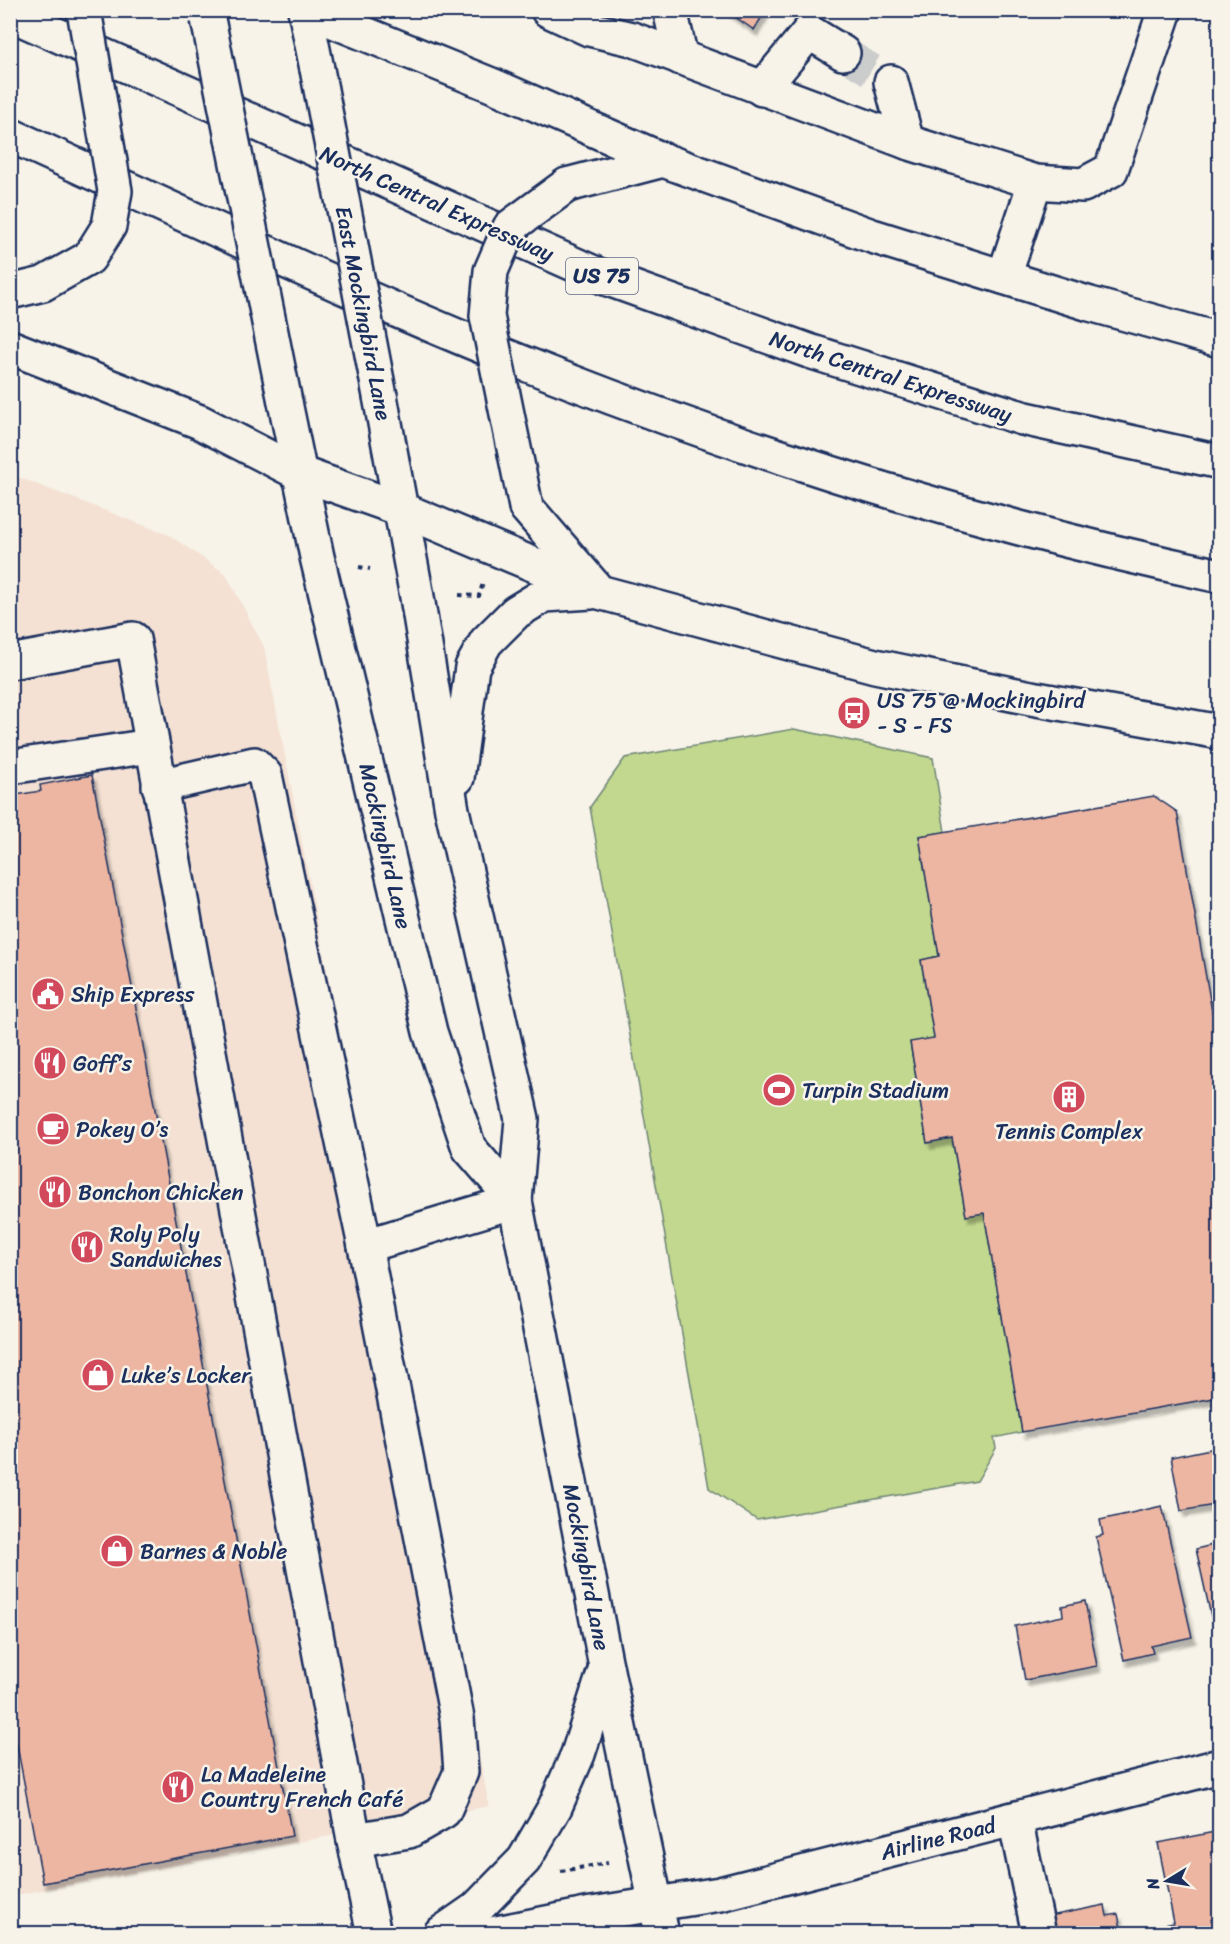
<svg xmlns="http://www.w3.org/2000/svg" width="1230" height="1944" viewBox="0 0 1230 1944" font-family="Sriracha,sans-serif">
  <style>
    .built { fill: #f4e1d3 }
    .green { fill: #c1d88e; stroke: #6e8476; stroke-width: 1.5 }
    .building { fill: #edb6a2; stroke: #1b2f5e; stroke-width: 1.5; filter: url(#shadow) }
    .lines { fill: none; stroke-linecap: round; stroke-linejoin: round }
    .minor-tunnel { stroke: #cbcccc; stroke-width: 33; stroke-dasharray: 33 16; stroke-linecap: butt }
    .minor-casing { stroke: #1b2f5e; stroke-width: 38 }
    .major-casing { stroke: #1b2f5e; stroke-width: 38 }
    .highway-casing { stroke: #1b2f5e; stroke-width: 38 }
    .path { stroke: #1b2f5e; stroke-width: 4; stroke-dasharray: 4.5 4.5; stroke-linecap: butt }
    .minor { stroke: #f7f3e8; stroke-width: 33 }
    .major { stroke: #f7f3e8; stroke-width: 33 }
    .highway { stroke: #f7f3e8; stroke-width: 33 }
    .major-bridge-casing { stroke: #1b2f5e; stroke-width: 38; stroke-linecap: butt }
    .major-bridge { stroke: #f7f3e8; stroke-width: 33 }
    .labels { text-anchor: middle; stroke-width: 5; stroke-linejoin: round; paint-order: stroke }
    .shield { fill: #f7f3e8; stroke: #5d6a87; stroke-width: 1.5 }
    .shield-label { font-size: 21px; font-weight: bold; fill: #1b2f5e }
    .street-label { font-size: 22px; fill: #1b2f5e; stroke: #f7f3e8 }
    .poi-label { font-size: 22px; fill: #1b2f5e; stroke: #f7f3e8; text-anchor: start }
  </style>
  <defs>
    <filter id="shadow"><feDropShadow dx="3.5" dy="6" stdDeviation="1.5" flood-color="#0004"/></filter>
  </defs>
  <rect width="100%" height="100%" fill="#f7f3e8"/>
  <filter id="ink" filterUnits="userSpaceOnUse"><feTurbulence type="fractalNoise" baseFrequency=".0167" numOctaves="2"/><feDisplacementMap in="SourceGraphic" scale="12" xChannelSelector="R" yChannelSelector="G"/><feConvolveMatrix kernelMatrix="1 2 1 2 8 2 1 2 1" color-interpolation-filters="sRGB"/></filter>
  <g filter="url(#ink)">
    <polygon class="built" points="10,474 169,535 226,574 264,647 489,1806 16,1895 10,1865"/>
    <polygon class="green" points="794,729 933,758 945,832 919,836 939,956 921,960 934,1038 910,1043 927,1142 952,1138 966,1216 984,1213 1022,1432 994,1438 996,1448 977,1481 757,1520 709,1488 590,807 625,758"/>
    <g class="building">
      <polygon points="725,10 766,10 754,30"/>
      <polygon points="92,775 292,1836 43,1883 10,1708 10,796 41,791 40,785"/>
      <polygon points="1154,796 1177,812 1220,1057 1220,1397 1022,1432 984,1213 966,1216 952,1138 927,1143 910,1042 934,1038 921,960 939,956 919,836"/>
      <polygon points="1220,1447 1220,1504 1181,1511 1171,1457"/>
      <polygon points="1162,1506 1192,1637 1151,1646 1153,1653 1124,1660 1096,1537 1103,1535 1100,1520"/>
      <polygon points="1220,1543 1220,1633 1215,1634 1196,1549"/>
      <polygon points="1085,1601 1097,1666 1025,1680 1015,1626 1063,1616 1062,1606"/>
      <polygon points="1220,1831 1220,1927 1185,1934 1054,1934 1050,1916 1105,1905 1107,1916 1118,1914 1122,1933 1174,1923 1158,1843"/>
    </g>
    <g class="lines">
      <polyline class="minor-tunnel" points="843,53 891,82"/>
      <defs>
        <g id="minor">
          <polyline points="548,10 589,29 632,39 907,142 1035,182 1004,277"/>
          <polyline points="670,10 681,58"/>
          <polyline points="891,82 907,142"/>
          <polyline points="762,89 809,32 843,53"/>
          <polyline points="1035,182 1083,185 1111,170 1165,10"/>
          <polyline points="10,662 133,639 354,1840"/>
          <polyline points="10,767 151,746"/>
          <polyline points="159,786 254,764 265,775 365,1246"/>
          <polyline points="1015,1819 1039,1934"/>
          <polyline points="374,1934 354,1840 409,1831 444,1811 461,1772 457,1718 365,1246 515,1201"/>
          <polyline points="492,1934 592,1914 720,1894 1220,1766"/>
        </g>
        <g id="major">
          <polyline points="305,10 317,69"/>
          <polyline points="306,10 494,86 663,160 872,236 1090,304 1220,340"/>
          <polyline points="567,185 663,160"/>
          <polyline points="10,347 200,422 299,473 401,509 599,592 875,666 1031,698 1220,732"/>
          <polyline points="380,396 417,597 452,810 522,1119 515,1201 606,1666 662,1934"/>
          <polyline points="285,402 317,557 430,1032 469,1148 515,1201"/>
          <polyline points="526,507 594,586"/>
          <polyline points="457,778 472,667 486,642 516,612 544,595 591,592"/>
          <polyline points="440,1934 476,1909 524,1860 555,1807 578,1754 606,1667"/>
        </g>
        <g id="highway">
          <polyline points="10,14 603,277 809,351 1022,418 1220,462"/>
          <path d="M10,135c181,82 361,169 546,241 215,84 438,152 664,200"/>
        </g>
      </defs>
      <use href="#minor" class="minor-casing"/>
      <use href="#major" class="major-casing"/>
      <use href="#highway" class="highway-casing"/>
      <g class="path">
        <polyline points="359,567 370,569"/>
        <polyline points="459,595 479,596 483,583"/>
        <polyline points="561,1871 608,1863"/>
      </g>
      <use href="#minor" class="minor"/>
      <use href="#major" class="major"/>
      <use href="#highway" class="highway"/>
      <defs>
        <g id="major-bridge">
          <polyline points="208,19 285,402"/>
          <polyline points="317,69 380,396"/>
          <polyline points="10,292 43,284 89,258 109,226 115,191 84,10"/>
          <polyline points="526,507 487,316 491,271 510,227 567,185"/>
        </g>
      </defs>
      <use href="#major-bridge" class="major-bridge-casing"/>
      <use href="#major-bridge" class="major-bridge"/>
    </g>
  </g>
  <defs>
    <symbol id="bus-disc" viewBox="-11 -11 22 22"><circle r="9.5" fill="#d1495b" stroke="#f7f3e8"/><path d="M-5-6H5V4H4V6H2V4H-2V6H-4V4H-5ZM-3.5-4V0h7V-4ZM-3.5 1.2v1.5H-2V1.2ZM2 1.2v1.5H3.5V1.2Z" fill="#fff"/></symbol>
    <symbol id="civic-disc" viewBox="-11 -11 22 22"><circle r="9.5" fill="#d1495b" stroke="#f7f3e8"/><path d="M-.6-6.5H3V-4.5H.6V-3L4-1V1h2V6H-6V1h2V-1L-.6-3ZM-1.2 2.5V6h2.4V2.5Z" fill="#fff"/></symbol>
    <symbol id="restaurant-disc" viewBox="-11 -11 22 22"><circle r="9.5" fill="#d1495b" stroke="#f7f3e8"/><path d="M-5-6h1v4h1v-4h1v4h1v-4h1v5L-1.5 .5V6h-2V.5L-5-1ZM5-6V6H3V1.5H1.5Q1.5-4 5-6Z" fill="#fff"/></symbol>
    <symbol id="stadium-disc" viewBox="-11 -11 22 22"><circle r="9.5" fill="#d1495b" stroke="#f7f3e8"/><path d="M0-5a6.5 5 0 1 0 0 10a6.5 5 0 1 0 0-10ZM-3.5-1.8h7v3.6h-7Z" fill="#fff"/></symbol>
    <symbol id="building-disc" viewBox="-11 -11 22 22"><circle r="9.5" fill="#d1495b" stroke="#f7f3e8"/><path d="M-4-6H4V6H1V3H-1V6H-4ZM-2.5-4.3h1.7v1.8h-1.7ZM.8-4.3h1.7v1.8H.8ZM-2.5-1h1.7V.8h-1.7ZM.8-1h1.7V.8H.8Z" fill="#fff"/></symbol>
    <symbol id="cafe-disc" viewBox="-11 -11 22 22"><circle r="9.5" fill="#d1495b" stroke="#f7f3e8"/><path d="M-5.5-4.5H6V0H3Q3 3.5 0 3.5H-2.5Q-5.5 3.5-5.5 0ZM3-3.2v2h1.7v-2ZM-6 4.5H4V6H-6Z" fill="#fff"/></symbol>
    <symbol id="shop-disc" viewBox="-11 -11 22 22"><circle r="9.5" fill="#d1495b" stroke="#f7f3e8"/><path d="M-5-2.5h2.3a2.7 3.5 0 0 1 5.4 0H5L5.5 6h-11ZM-1.5-2.5h3a1.5 2.3 0 0 0-3 0Z" fill="#fff"/></symbol>
  </defs>
  <g fill-rule="evenodd">
    <use href="#bus-disc" x="835" y="694" width="38" height="38"/>
    <use href="#civic-disc" x="29" y="975" width="38" height="38"/>
    <use href="#restaurant-disc" x="31" y="1044" width="38" height="38"/>
    <use href="#stadium-disc" x="760" y="1071" width="38" height="38"/>
    <use href="#building-disc" x="1050" y="1078" width="38" height="38"/>
    <use href="#cafe-disc" x="34" y="1110" width="38" height="38"/>
    <use href="#restaurant-disc" x="36" y="1173" width="38" height="38"/>
    <use href="#restaurant-disc" x="68" y="1228" width="38" height="38"/>
    <use href="#shop-disc" x="79" y="1356" width="38" height="38"/>
    <use href="#shop-disc" x="98" y="1532" width="38" height="38"/>
    <use href="#restaurant-disc" x="159" y="1768" width="38" height="38"/>
  </g>
  <g class="labels">
    <rect class="shield" x="566" y="258" width="72" height="36" rx="4.5"/>
    <g class="shield-label">
      <text x="602" y="283">US 75</text>
    </g>
    <g class="street-label">
      <text transform="translate(437 203) rotate(24)" y="8">North Central Expressway</text>
      <text transform="translate(364 313) rotate(79)" y="8">East Mockingbird Lane</text>
      <text transform="translate(891 376) rotate(18)" y="8">North Central Expressway</text>
      <text transform="translate(386 846) rotate(77)" y="8">Mockingbird Lane</text>
      <text transform="translate(587 1567) rotate(79)" y="8">Mockingbird Lane</text>
      <text transform="translate(938 1838) rotate(-14)" y="8">Airline Road</text>
    </g>
    <g class="poi-label">
      <text x="877" y="708">US 75 @ Mockingbird<tspan x="877" dy="25">- S - FS</tspan></text>
      <text x="71" y="1002">Ship Express</text>
      <text x="73" y="1071">Goff’s</text>
      <text x="802" y="1098">Turpin Stadium</text>
      <text x="76" y="1137">Pokey O’s</text>
      <text x="1069" y="1139" text-anchor="middle">Tennis Complex</text>
      <text x="78" y="1200">Bonchon Chicken</text>
      <text x="110" y="1242">Roly Poly<tspan x="110" dy="25">Sandwiches</tspan></text>
      <text x="121" y="1383">Luke’s Locker</text>
      <text x="140" y="1559">Barnes &amp; Noble</text>
      <text x="201" y="1782">La Madeleine<tspan x="201" dy="25">Country French Café</tspan></text>
    </g>
  </g>
  <rect width="1230" height="1944" fill="none" stroke="#f7f3e8" stroke-width="36"/>
  <rect x="18" y="18" width="1194" height="1908" fill="none" stroke="#1b2f5e" stroke-width="2" filter="url(#ink)"/>
  <g transform="translate(1167 1881) rotate(259)" stroke="#f7f3e8" stroke-width="4.5" paint-order="stroke">
  <path d="M0-4.5L10 22L0 15L-10 22Z" fill="#1b2f5e"/>
  <text y="-9" font-size="16" font-weight="bold" text-anchor="middle" fill="#1b2f5e">N</text>
  </g>
</svg>
